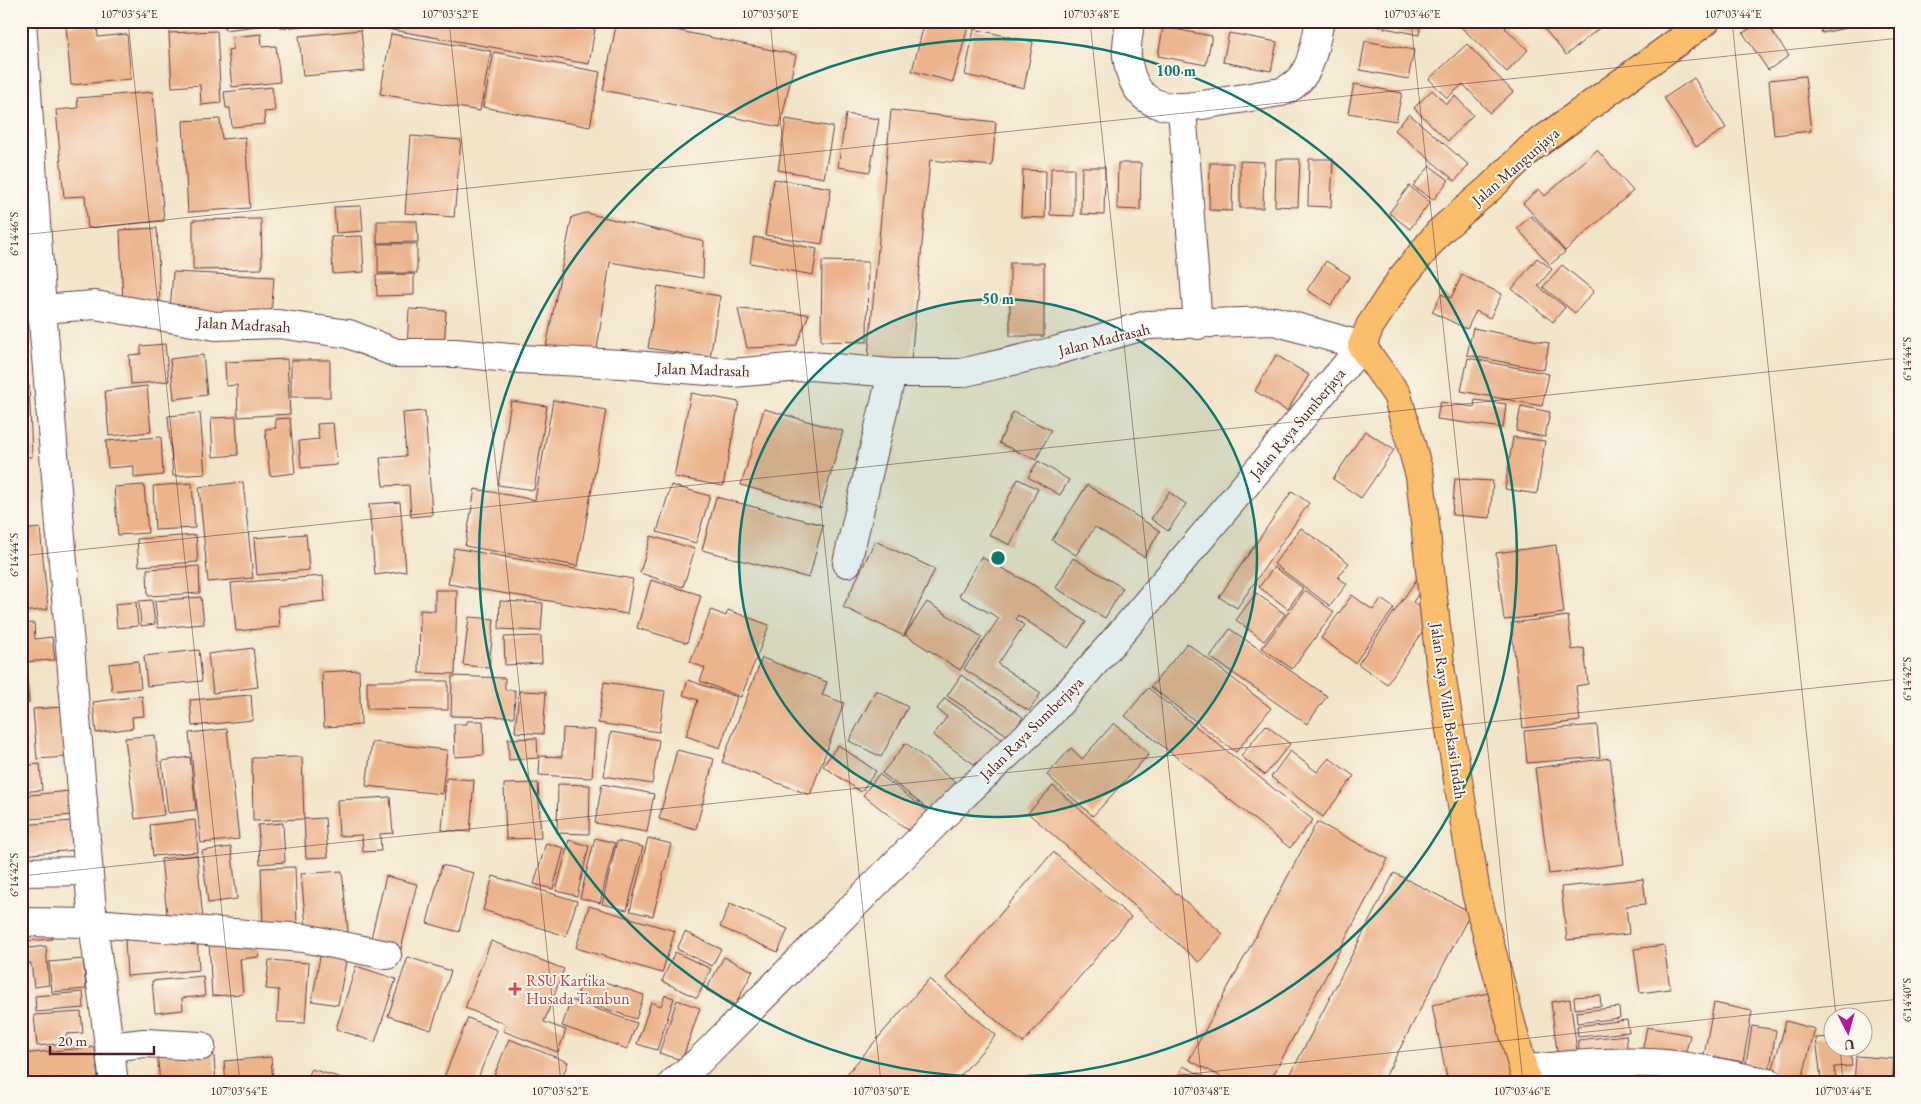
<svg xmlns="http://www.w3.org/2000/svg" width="1921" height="1104" viewBox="0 0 1921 1104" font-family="'EB Garamond',serif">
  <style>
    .building { fill: #ebb48c }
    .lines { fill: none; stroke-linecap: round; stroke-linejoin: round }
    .minor-casing { stroke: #633d43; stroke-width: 30 }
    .major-casing { stroke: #633d43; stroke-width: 30 }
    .minor { stroke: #fff; stroke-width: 28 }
    .major { stroke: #fabe6d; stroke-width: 28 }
    .ticks { fill: none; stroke: #4a1f2b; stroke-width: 1; stroke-opacity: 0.45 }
    .ring { fill: none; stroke: #0f766e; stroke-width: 2.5 }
    .health-dot { fill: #e0444e; stroke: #fbf7ec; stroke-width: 2 }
    .labels { text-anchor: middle; stroke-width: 4; stroke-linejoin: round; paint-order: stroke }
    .street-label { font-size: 16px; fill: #4a1f2b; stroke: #fbf7ec }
    .health-label { font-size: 16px; fill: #be3a42; stroke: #fbf7ec; text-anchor: start }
    .centre { fill: #0f766e; stroke: #fbf7ec; stroke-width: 2.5 }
    .ring-label { font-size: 15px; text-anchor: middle; font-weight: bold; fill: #0f766e; stroke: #fbf7ec; stroke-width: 4; stroke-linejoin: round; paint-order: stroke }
    .neatline { fill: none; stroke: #4a1f2b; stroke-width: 2 }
    .ticks-label { font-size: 12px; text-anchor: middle; fill: #4a1f2b }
  </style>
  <rect width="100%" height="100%" fill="#fbf7ec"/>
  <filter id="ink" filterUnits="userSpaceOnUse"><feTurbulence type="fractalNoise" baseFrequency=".02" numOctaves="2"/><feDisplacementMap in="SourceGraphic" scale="10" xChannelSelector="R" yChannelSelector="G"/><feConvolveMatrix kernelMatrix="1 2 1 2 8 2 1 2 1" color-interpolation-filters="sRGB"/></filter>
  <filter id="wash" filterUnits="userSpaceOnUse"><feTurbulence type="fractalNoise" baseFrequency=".0096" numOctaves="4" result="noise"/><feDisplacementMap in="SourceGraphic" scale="20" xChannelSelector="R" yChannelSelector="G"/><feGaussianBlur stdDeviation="1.12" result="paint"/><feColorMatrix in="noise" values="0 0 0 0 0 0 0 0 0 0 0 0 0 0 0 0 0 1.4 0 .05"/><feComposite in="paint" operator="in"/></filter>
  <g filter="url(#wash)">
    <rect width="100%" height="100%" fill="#f2e4c8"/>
    <g id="blocks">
      <g class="building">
        <polygon points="224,21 273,21 274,24 225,30"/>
        <polygon points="280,21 302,21 303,26 281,28"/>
        <polygon points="382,21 550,21 595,29 589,64 381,28"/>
        <polygon points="617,21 631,21 796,55 780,127 603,90"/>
        <polygon points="925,21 969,23 953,82 912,71"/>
        <polygon points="1371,21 1421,21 1419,35 1371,25"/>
        <polygon points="1455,21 1512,21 1505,28 1528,50 1507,72"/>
        <polygon points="1538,21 1608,21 1566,55"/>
        <polygon points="1761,21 1765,21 1789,56 1768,70 1743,33"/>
        <polygon points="1819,21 1849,21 1850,27 1822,33"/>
        <polygon points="97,23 98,37 127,34 131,79 71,85 66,26"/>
        <polygon points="1163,27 1212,36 1206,65 1158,56"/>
        <polygon points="974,29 1033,42 1024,88 965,75"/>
        <polygon points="361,30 365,71 303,76 299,36"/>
        <polygon points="217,31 221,103 201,105 200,85 172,87 169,33"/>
        <polygon points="1229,33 1277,42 1271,71 1223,62"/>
        <polygon points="261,34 262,47 276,46 280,82 232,87 228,50 233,49 232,37"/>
        <polygon points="391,34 491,51 480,111 380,94"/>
        <polygon points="1365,41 1414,50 1408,79 1360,70"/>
        <polygon points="1467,44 1513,92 1490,113 1463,84 1447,98 1429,79"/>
        <polygon points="494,52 600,72 590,127 483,107"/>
        <polygon points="1805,76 1811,131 1774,135 1769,80"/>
        <polygon points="1694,78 1726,128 1696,147 1664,98"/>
        <polygon points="1354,84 1402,93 1396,121 1348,113"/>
        <polygon points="272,87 275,111 264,112 265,124 232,127 230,108 226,108 224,92"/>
        <polygon points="1432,90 1446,104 1455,96 1473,115 1448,141 1414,108"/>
        <polygon points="153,92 164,221 88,228 85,196 64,197 56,110 78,108 77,98"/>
        <polygon points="891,110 996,122 992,166 930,160 910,371 867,367"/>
        <polygon points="846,114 879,119 870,172 838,167"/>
        <polygon points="1409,114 1469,165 1455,181 1395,130"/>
        <polygon points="220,119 222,139 245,137 250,208 188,212 183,121"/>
        <polygon points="786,119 833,127 824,178 778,170"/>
        <polygon points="411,136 461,140 454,217 405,213"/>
        <polygon points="1597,150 1633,191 1565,251 1523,203 1539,189 1545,196"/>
        <polygon points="1276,159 1300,159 1298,207 1275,206"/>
        <polygon points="1309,159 1333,159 1331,207 1308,206"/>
        <polygon points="1240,161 1264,162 1263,208 1240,208"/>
        <polygon points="1118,163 1141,163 1140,210 1117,209"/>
        <polygon points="1210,163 1233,163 1232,211 1209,210"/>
        <polygon points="1430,166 1449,180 1433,200 1413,186"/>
        <polygon points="1082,167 1105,167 1104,215 1081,214"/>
        <polygon points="1051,168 1074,168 1074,216 1050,215"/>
        <polygon points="1023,170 1046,171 1045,218 1021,217"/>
        <polygon points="774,179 831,188 822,244 765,235"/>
        <polygon points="1409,186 1430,202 1410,229 1389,213"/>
        <polygon points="361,206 363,231 336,233 334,207"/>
        <polygon points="586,213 704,241 703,278 610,262 597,349 546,347 572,217"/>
        <polygon points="1531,216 1565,252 1550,265 1517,228"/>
        <polygon points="261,219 262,269 193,270 193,220"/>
        <polygon points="377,221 417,221 418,242 377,243"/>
        <polygon points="157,228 160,304 123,305 120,230"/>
        <polygon points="362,236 364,272 333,274 331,237"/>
        <polygon points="754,237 817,249 813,275 750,263"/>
        <rect x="378" y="244" width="39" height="29"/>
        <polygon points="1537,258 1552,269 1538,286 1565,307 1553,322 1512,289"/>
        <polygon points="822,261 868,262 867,342 821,341"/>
        <polygon points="1326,261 1350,276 1331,305 1307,290"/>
        <rect x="1010" y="263" width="34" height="73"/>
        <polygon points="1562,265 1594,291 1575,313 1543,287"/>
        <polygon points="173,272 274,277 271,317 170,311"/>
        <polygon points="414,274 414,295 377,296 376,275"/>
        <polygon points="1462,275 1502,294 1490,318 1476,311 1467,329 1432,312 1441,294 1451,298"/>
        <polygon points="658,286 720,296 710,358 648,348"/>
        <polygon points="409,309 446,311 444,351 407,349"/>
        <polygon points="738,309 809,314 796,346 747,348"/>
        <polygon points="1473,328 1549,343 1544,370 1467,355"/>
        <polygon points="21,333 27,333 25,376 21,376"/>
        <polygon points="165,344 169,381 131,384 129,355 141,354 141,346"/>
        <polygon points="203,355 207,395 174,399 170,359"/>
        <polygon points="1276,355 1309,375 1287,411 1255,391"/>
        <polygon points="1468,358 1549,374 1542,406 1461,391"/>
        <polygon points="287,359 290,414 238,417 237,385 226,386 225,362"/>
        <rect x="291" y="360" width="39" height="37"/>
        <polygon points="21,385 29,385 32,457 21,457"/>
        <polygon points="147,386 151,432 109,436 105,391"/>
        <polygon points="691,393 739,402 723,486 674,477"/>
        <polygon points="553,400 606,410 578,566 465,546 475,489 535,500"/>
        <polygon points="1475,400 1506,404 1503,428 1437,419 1440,402 1474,407"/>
        <polygon points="511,401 547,406 534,490 498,485"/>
        <polygon points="1521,406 1550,412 1545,437 1516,431"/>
        <polygon points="764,409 843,431 821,508 741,485"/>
        <polygon points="425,411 432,515 411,517 409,485 383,486 380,458 406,456 403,413"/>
        <polygon points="1013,412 1051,430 1036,460 999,443"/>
        <polygon points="200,413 205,474 173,476 168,416"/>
        <polygon points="236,417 238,455 213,457 211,418"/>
        <polygon points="290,418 295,473 270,476 265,429 276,428 275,419"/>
        <polygon points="333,423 337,465 301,468 299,441 319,439 317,424"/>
        <polygon points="1365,431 1394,450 1361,498 1333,479"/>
        <polygon points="161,437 163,475 134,478 134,466 108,468 106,441"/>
        <polygon points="1513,437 1545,441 1537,494 1505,489"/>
        <polygon points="1038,461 1069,480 1060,495 1028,477"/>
        <polygon points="1018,479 1038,489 1010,545 989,535"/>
        <polygon points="1455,479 1493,481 1490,518 1452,515"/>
        <polygon points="243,482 253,578 208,582 199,487"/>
        <polygon points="192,483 195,528 155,530 153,486"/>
        <polygon points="144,485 148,533 118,535 114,487"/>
        <polygon points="671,485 710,496 696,543 657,532"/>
        <polygon points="1087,485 1160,531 1144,557 1095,527 1076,555 1052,540"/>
        <polygon points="1292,491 1309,503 1237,608 1219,597"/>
        <polygon points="1169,492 1186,504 1168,531 1151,519"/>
        <polygon points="716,497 823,525 809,578 702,550"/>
        <polygon points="400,502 406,571 375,575 369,504"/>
        <polygon points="25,505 27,524 21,525 21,506"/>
        <polygon points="40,528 48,609 21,612 21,530"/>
        <polygon points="1301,528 1349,563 1338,577 1347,584 1330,606 1274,564"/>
        <polygon points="306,534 309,570 257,575 254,538"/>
        <polygon points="196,535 198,562 139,566 137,539"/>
        <polygon points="651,536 695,549 683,587 640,573"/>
        <polygon points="875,541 935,569 904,636 843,607"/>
        <polygon points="1556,545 1564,613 1504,620 1496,553"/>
        <polygon points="454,548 633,579 627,614 448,584"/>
        <polygon points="981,557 1035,586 1086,622 1068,648 1018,615 1016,619 1024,625 998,664 1041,693 1029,711 964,669 999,618 959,596"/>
        <polygon points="1073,558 1123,588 1105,618 1056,588"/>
        <polygon points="199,566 200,593 148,596 147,569"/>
        <polygon points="1274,567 1303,588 1288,609 1259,587"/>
        <polygon points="323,576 325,601 278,606 280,627 236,631 231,583"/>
        <polygon points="1417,579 1425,584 1413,602 1433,617 1387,684 1358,664"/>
        <polygon points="651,580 701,595 687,643 637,628"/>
        <polygon points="435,590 457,590 455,674 419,673 420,610 435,611"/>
        <polygon points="1305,590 1334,612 1292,669 1262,648"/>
        <polygon points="1256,593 1285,614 1264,641 1236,620"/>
        <polygon points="1352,595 1373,610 1381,599 1394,608 1355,663 1321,638"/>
        <polygon points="201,597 204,624 158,628 155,601"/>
        <polygon points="152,600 155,624 141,626 139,601"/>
        <polygon points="500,601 543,603 541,631 499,629"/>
        <polygon points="136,602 138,626 117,628 115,604"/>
        <polygon points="927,602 982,637 960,670 905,635"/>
        <polygon points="711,610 726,616 728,610 769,625 741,697 700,681 705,668 690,662"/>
        <polygon points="1568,616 1572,650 1584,648 1588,684 1576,686 1580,721 1523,728 1511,623"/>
        <polygon points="469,617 494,619 489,668 463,665"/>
        <polygon points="34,623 35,639 52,637 55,660 21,662 21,624"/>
        <polygon points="1230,629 1327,696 1307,724 1210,657"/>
        <polygon points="541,636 542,663 505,665 504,637"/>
        <polygon points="1187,643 1271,708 1236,752 1151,687"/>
        <polygon points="253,648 258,687 213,693 208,654"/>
        <polygon points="199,650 202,681 147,686 144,656"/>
        <polygon points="762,658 827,682 822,695 844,703 810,795 722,762"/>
        <polygon points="138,661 141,688 112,691 109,664"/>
        <polygon points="359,670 361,725 324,727 322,672"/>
        <polygon points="21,672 26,672 29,703 21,704"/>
        <polygon points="961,675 1023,717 1010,737 947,696"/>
        <polygon points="452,676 505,678 505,690 515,690 514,717 451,716"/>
        <polygon points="688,680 737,697 720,748 686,736 698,700 683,695"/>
        <polygon points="367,681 448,681 448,710 367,709"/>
        <polygon points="604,682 665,691 659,732 598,723"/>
        <polygon points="1148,688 1313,820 1290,848 1125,716"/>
        <polygon points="876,690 908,707 881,757 849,741"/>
        <polygon points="519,691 546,692 543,734 515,732"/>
        <polygon points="251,695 253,720 192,726 190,700"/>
        <polygon points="142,696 144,716 132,717 133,728 96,733 93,702"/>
        <polygon points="945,698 1003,740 981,769 933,735 947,717 937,709"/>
        <polygon points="63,707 66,757 37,759 33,709"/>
        <polygon points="21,715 27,760 21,761"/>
        <polygon points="467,721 483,721 484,755 455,757 454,724 467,724"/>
        <polygon points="1114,723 1149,754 1093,816 1047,775 1071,748 1082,759"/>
        <polygon points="1266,725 1290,744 1265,775 1241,756"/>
        <polygon points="1597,725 1600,757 1527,763 1524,731"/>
        <polygon points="563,728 595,730 592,778 539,775 540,756 562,757"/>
        <polygon points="227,729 239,839 201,843 189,733"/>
        <polygon points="611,732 659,740 652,784 604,776"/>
        <polygon points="155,735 164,815 135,819 125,738"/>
        <polygon points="537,738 538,758 509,760 508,739"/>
        <polygon points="372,742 447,750 442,794 366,786"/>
        <polygon points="906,743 956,783 933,813 882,773"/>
        <polygon points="838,745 876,771 861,792 823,766"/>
        <polygon points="677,750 714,759 696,829 659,819"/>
        <polygon points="1290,751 1317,772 1329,758 1354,776 1323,817 1271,777"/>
        <polygon points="190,757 196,810 168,813 162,761"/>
        <polygon points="302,757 304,819 253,821 252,758"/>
        <polygon points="1610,758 1624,864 1549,874 1535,768"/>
        <polygon points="40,764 42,790 21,792 21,766"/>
        <polygon points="879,774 930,813 913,834 863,795"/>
        <polygon points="446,778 474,780 470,832 442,830"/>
        <polygon points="538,783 541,838 506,839 504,784"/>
        <polygon points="558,784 590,785 589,834 557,833"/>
        <polygon points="602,784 654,794 647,832 595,823"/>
        <polygon points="1053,786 1223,934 1199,962 1028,813"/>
        <polygon points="70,791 72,815 21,820 21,796"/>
        <polygon points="390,797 393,833 380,834 381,851 363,852 362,835 339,836 337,800"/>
        <polygon points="325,818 328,857 306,858 304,819"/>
        <polygon points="195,820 198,852 153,856 150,825"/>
        <polygon points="73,821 75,850 21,855 21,825"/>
        <polygon points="1317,822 1388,859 1269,1083 1233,1083 1189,1060"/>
        <polygon points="283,823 285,862 260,864 258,825"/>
        <polygon points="595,838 615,843 600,903 580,898"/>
        <polygon points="648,838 671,844 653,916 630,911"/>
        <polygon points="569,840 589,846 577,896 556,891"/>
        <polygon points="617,841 643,847 627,910 602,904"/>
        <polygon points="546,843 564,848 553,889 534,884"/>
        <polygon points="231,847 237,899 208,903 202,851"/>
        <polygon points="1053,852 1131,917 1023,1043 946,978"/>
        <polygon points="197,855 203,920 168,923 161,859"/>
        <polygon points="442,865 474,873 459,932 427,923"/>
        <polygon points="295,867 297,924 263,925 261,868"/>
        <polygon points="342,871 348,932 307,936 301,874"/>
        <polygon points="1394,873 1471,912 1382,1083 1286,1083"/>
        <polygon points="386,876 417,884 400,953 369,946"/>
        <polygon points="493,876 577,901 566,936 483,910"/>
        <polygon points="1643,879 1646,904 1626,906 1629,934 1567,940 1561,887"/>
        <polygon points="730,903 788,929 778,952 720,927"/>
        <polygon points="589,906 675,931 662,973 576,948"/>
        <polygon points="51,926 52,939 25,941 24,929"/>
        <polygon points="685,932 721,949 712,966 677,949"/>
        <polygon points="197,935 199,970 127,976 125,940"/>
        <polygon points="257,937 259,957 240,959 243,994 212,996 209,940"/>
        <polygon points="491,941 564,969 544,1022 566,1030 558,1052 503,1031 506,1024 465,1008"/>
        <polygon points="1664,945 1670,989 1640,993 1634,949"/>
        <polygon points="46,946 49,985 34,987 31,963 21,964 21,949"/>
        <polygon points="321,951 347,956 338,1005 312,1001"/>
        <polygon points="675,952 711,969 697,998 662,981"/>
        <polygon points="408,957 451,971 431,1030 388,1016"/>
        <polygon points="724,957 753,971 735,1005 706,990"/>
        <polygon points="83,959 86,989 52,992 49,962"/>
        <polygon points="269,960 309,963 305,1023 277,1022 279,990 266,989"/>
        <polygon points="356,966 396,979 375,1042 336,1029"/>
        <polygon points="584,975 644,995 636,1019 576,999"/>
        <polygon points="203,976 205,996 182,998 183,1010 155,1013 152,981"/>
        <polygon points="929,979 996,1035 954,1083 839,1083"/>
        <polygon points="1503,990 1521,1083 1448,1083 1432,1005"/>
        <polygon points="83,992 84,1008 36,1012 35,996"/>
        <polygon points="665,995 674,998 657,1050 637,1044 651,1002 661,1006"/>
        <polygon points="1600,995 1601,1006 1575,1009 1574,997"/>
        <polygon points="1570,999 1578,1058 1558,1060 1551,1002"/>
        <polygon points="571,1000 637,1023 627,1049 562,1026"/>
        <polygon points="677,1000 700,1008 682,1060 659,1053"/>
        <polygon points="1714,1003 1752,1011 1743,1062 1704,1055"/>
        <polygon points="1619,1007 1620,1018 1577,1023 1576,1012"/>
        <polygon points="81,1012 83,1033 66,1034 66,1043 37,1046 34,1015"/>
        <polygon points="468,1018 497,1030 476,1083 445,1083 442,1082"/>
        <polygon points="1627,1020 1629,1032 1578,1037 1577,1026"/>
        <polygon points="1786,1021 1815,1029 1802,1079 1772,1072"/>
        <polygon points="1752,1026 1776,1030 1769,1074 1745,1070"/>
        <polygon points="1647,1027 1690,1035 1683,1064 1641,1057"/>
        <polygon points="1626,1035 1628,1055 1580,1059 1578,1040"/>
        <polygon points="1831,1037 1834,1046 1850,1046 1852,1066 1834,1067 1836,1078 1821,1079 1816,1038"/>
        <polygon points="509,1039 568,1062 560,1083 491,1083"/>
        <polygon points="213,1046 216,1083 160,1083 157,1052"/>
        <polygon points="95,1047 98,1082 21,1083 21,1054"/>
        <polygon points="1856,1056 1894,1059 1892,1083 1854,1083"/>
        <polygon points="271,1057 273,1083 226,1083 224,1061"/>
        <polygon points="1183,1066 1218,1083 1175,1083"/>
        <polygon points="311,1069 352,1081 351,1083 307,1083"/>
      </g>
    </g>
  </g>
  <g filter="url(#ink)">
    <use href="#blocks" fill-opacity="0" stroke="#633d43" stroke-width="1"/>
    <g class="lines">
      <defs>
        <g id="minor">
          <polyline points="22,21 42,309 93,923 114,1083"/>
          <path d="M1130,21c-1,11 -4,24 -3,35 7,60 48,54 93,46 20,-3 41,-7 61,-10 31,-12 32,-41 39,-71"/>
          <polyline points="1182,109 1198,325"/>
          <polyline points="21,304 42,309 95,305 216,326 278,324 349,334 396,353 456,353 520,359 622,364 733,373 811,366 892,373 961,373 1055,351 1147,325 1275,321 1362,346 1128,625 1048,716 964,795 698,1062 673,1083"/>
          <polyline points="847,563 892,373"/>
          <polyline points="21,872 88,871"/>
          <polyline points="21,922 93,923 304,938 387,955"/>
          <polyline points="110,1047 144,1043 201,1046"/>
          <path d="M1524,1069c41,-3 84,-8 126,-6 40,2 81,12 120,20"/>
        </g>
        <polyline id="major" points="1527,1083 1476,893 1441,673 1420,476 1397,395 1362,346 1370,326 1401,279 1439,232 1491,187 1530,149 1706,21"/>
      </defs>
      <use href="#minor" class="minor-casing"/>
      <use href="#major" class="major-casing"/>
      <use href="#minor" class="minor"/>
      <use href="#major" class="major"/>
    </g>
  </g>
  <path class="ticks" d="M128,21l112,1062M449,21l112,1062M770,21l111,1062M1090,21l112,1062M1411,21l112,1062M1732,21l104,995M21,235l1879,-197M21,556l1879,-198M21,876l1879,-197M1840,1046l3,37M1104,1083l796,-84"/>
  <circle cx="998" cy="558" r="259" fill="#0f766e" fill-opacity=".12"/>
  <g class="ring">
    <circle cx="998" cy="558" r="259"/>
    <circle cx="998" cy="558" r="519"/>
  </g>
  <path class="health-dot" d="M512.5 981.5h5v5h5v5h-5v5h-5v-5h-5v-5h5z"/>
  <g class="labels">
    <g class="street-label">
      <text transform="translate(1515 166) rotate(-41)" y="6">Jalan Mangunjaya</text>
      <text transform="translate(244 324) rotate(3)" y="6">Jalan Madrasah</text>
      <text transform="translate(1104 339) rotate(-14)" y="6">Jalan Madrasah</text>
      <text transform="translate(703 369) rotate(2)" y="6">Jalan Madrasah</text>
      <text transform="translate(1297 423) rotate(-50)" y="6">Jalan Raya Sumberjaya</text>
      <text transform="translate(1449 711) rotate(82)" y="6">Jalan Raya Villa Bekasi Indah</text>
      <text transform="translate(1031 728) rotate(-45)" y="6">Jalan Raya Sumberjaya</text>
    </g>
    <g class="health-label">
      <text x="526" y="986">RSU Kartika<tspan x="526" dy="18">Husada Tambun</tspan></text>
    </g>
  </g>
  <circle cx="998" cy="558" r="8" class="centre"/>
  <g class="ring-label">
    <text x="1176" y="76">100 m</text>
    <text x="998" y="304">50 m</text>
  </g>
  <rect width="1921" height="1104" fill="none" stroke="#fbf7ec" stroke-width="55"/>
  <g transform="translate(1848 1032) rotate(174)"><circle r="24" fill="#fbf7ec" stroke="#b4a19f"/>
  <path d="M0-4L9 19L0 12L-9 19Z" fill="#b5179e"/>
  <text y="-8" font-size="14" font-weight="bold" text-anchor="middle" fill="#4a1f2b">U</text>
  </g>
  <path d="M50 1046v8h104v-8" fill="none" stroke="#4a1f2b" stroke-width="2.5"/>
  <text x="58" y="1046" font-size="15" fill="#4a1f2b" stroke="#fbf7ec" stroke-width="4" paint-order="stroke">20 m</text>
  <rect x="28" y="28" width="1866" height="1048" class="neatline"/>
  <g class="ticks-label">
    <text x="129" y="18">107°03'54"E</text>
    <text x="450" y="18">107°03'52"E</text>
    <text x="770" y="18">107°03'50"E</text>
    <text x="1091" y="18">107°03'48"E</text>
    <text x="1412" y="18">107°03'46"E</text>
    <text x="1733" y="18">107°03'44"E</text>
    <text transform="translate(14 234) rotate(-90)" y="4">6°14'46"S</text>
    <text transform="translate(1907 359) rotate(-90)" y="4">6°14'44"S</text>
    <text transform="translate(14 555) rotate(-90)" y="4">6°14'44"S</text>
    <text transform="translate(1907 679) rotate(-90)" y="4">6°14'42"S</text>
    <text transform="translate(14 875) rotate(-90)" y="4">6°14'42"S</text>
    <text transform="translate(1907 1000) rotate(-90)" y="4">6°14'40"S</text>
    <text x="239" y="1095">107°03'54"E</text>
    <text x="560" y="1095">107°03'52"E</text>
    <text x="881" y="1095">107°03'50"E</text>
    <text x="1201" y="1095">107°03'48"E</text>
    <text x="1522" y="1095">107°03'46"E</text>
    <text x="1843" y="1095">107°03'44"E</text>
  </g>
</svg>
